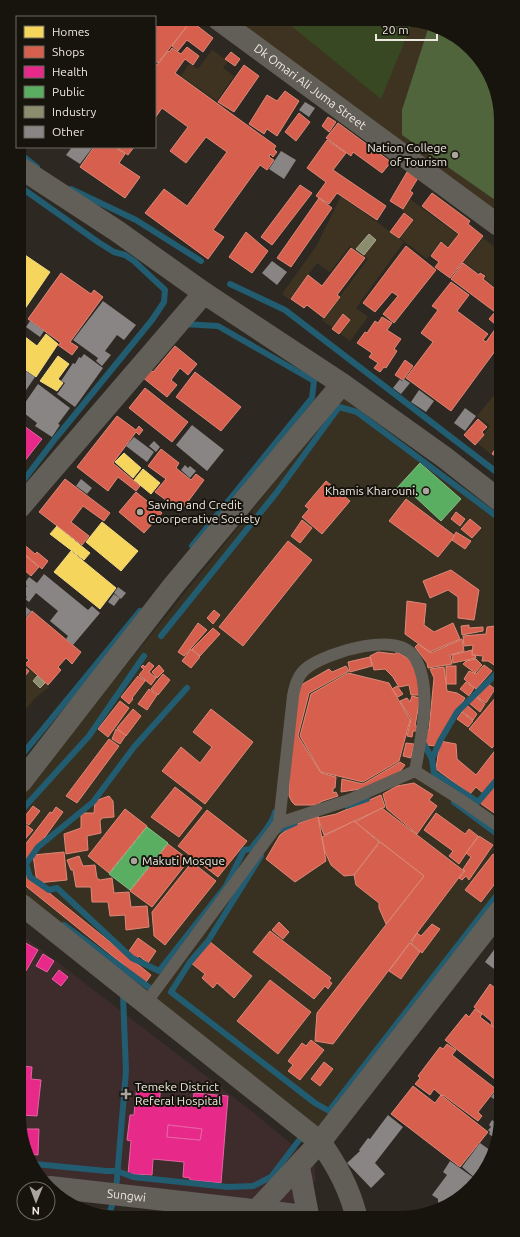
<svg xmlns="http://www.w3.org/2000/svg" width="520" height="1237" viewBox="0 0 520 1237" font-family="Ubuntu,sans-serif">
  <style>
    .commercial { fill: #383121 }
    .built { fill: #3d3320 }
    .medical { fill: #3e2c2c }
    .green { fill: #374822 }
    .forest { fill: #51653c }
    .homes { fill: #f6d55c; stroke: #f4db84 }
    .shops { fill: #d6604d; stroke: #dd8979 }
    .health { fill: #e7298a; stroke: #e963a4; fill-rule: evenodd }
    .public { fill: #5aae61; stroke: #86c087 }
    .industry { fill: #8c8c6e; stroke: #a9a890 }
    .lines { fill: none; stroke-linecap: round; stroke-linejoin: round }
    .stream { stroke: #225c70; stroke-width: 6 }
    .building { fill: #8a8585 }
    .lane { stroke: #625e58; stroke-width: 12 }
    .street { stroke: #625e58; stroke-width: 22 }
    .poi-dot { fill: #aaa69e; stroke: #17140d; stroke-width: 1.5 }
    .labels { text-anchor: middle; stroke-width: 4; stroke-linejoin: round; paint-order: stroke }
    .street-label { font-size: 12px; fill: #eee9e0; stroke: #17140d }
    .poi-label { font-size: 12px; fill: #eee9e0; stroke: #17140d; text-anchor: start }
  </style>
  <rect width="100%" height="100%" fill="#2d2922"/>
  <g class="commercial">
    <polygon points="343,398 499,514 500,899 317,1132 100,951 22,897 21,795"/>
    <polygon points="79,1206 111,1209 109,1216 100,1216"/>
  </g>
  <g class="built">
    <polygon points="224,20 420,21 471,48 498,94 498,217"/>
    <polygon points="212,50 228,61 223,68 234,76 217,101 181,76 189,64 198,69"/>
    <polygon points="341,196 404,242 356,308 368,317 350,341 322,320 368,259 350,246 330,272 317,263 290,300 282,294 317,245"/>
    <polygon points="410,199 458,235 448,247 441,241 427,259 400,238 414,220 402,210"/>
    <polygon points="483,238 498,250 498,255 495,259 498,262 498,289 485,279 487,276 480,271 478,273 464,262"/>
    <polygon points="499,389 499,444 491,454 477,443 490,426 477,416"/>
    <polygon points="21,662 49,687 35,698 24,712 21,710"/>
  </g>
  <polygon class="medical" points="22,935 254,1113 314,1163 316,1180 280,1215 204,1216 159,1211 53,1193 22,1143"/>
  <polygon class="green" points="284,20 413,21 381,99"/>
  <polygon class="forest" points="429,26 471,48 498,94 498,202 402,135 402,110"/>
  <g class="homes">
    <polygon points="22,253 50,272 20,316 20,257"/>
    <polygon points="20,333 37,346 46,334 58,344 36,377 20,366"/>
    <polygon points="58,356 69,364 58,379 63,383 57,391 40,381"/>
    <polygon points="124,453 141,468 133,478 115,462"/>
    <polygon points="143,469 160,483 151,494 134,480"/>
    <polygon points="102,522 138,551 121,571 86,542"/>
    <polygon points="57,526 90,553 84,560 50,534"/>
    <polygon points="71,551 116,588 100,609 54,572"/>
  </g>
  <g class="shops">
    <polygon points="155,19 191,21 158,63 155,61"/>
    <polygon points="191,21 213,38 203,52 187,40 178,51 172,46"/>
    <polygon points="187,47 199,56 193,65 185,59 175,73 276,146 274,149 277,152 273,157 270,154 269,157 274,160 267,170 260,165 213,230 224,237 208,259 145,213 164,189 187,206 227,152 206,137 186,163 170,151 188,127 162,108 155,118 155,64 157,65 168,51 169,52 172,48 181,54"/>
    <polygon points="231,52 240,59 235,66 225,59"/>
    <polygon points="244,65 259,76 234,112 218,102"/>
    <polygon points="285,91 299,101 277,136 267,129 264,134 249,124 267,95 277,101"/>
    <polygon points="299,113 310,122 296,141 285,132"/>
    <polygon points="328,117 336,122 329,132 322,126"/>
    <polygon points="338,123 391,162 382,173 353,152 351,156 326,138"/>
    <polygon points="327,140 346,153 333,170 386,206 377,220 337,193 329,204 316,196 326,182 307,168"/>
    <polygon points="94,147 115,147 125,154 119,163 140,177 125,198 80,167"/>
    <polygon points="116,147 134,147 128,155"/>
    <polygon points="407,172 418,178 410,191 413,193 403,209 390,201"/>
    <polygon points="300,185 312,193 272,245 261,237"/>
    <polygon points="432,193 470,221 468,224 483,236 450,278 435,267 439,262 431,256 441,242 448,248 459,234 422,206"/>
    <polygon points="319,198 332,208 291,267 277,258"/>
    <polygon points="404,213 413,220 399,238 390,232"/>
    <polygon points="246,232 268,251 252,273 229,257"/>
    <polygon points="406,246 436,270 394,323 383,314 398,296 392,292 375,312 363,303"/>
    <polygon points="351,248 365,258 337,295 340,297 324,318 307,305 304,308 291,299 308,275 322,286"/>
    <polygon points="463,263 479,275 480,273 485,276 483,279 498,291 498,319 495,324 489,319 495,312 451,279"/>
    <polygon points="61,273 91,294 94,290 103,297 70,342 78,347 72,355 58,345 61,343 28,319"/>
    <polygon points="451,282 469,295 457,311 488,334 483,340 486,342 498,325 498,347 451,411 406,378 433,342 421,333 438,310 432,306"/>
    <polygon points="343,314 350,320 339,334 332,329"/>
    <polygon points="382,317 392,323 387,330 401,339 394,349 397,351 386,368 384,367 380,372 374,368 378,363 369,357 372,353 357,343 365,332 367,333 375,321 378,323"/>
    <polygon points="175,346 197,364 188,375 180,368 171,380 177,385 167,397 142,377 149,368 153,372"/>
    <polygon points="405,360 413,366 403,380 395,375"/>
    <polygon points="195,372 241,407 221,431 176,397"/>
    <polygon points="145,388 188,422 172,442 129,408"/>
    <polygon points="117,416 136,430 139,426 143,430 139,435 136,432 113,463 140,486 136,491 118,477 108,491 77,467"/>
    <polygon points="478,419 487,427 482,432 484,435 475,445 464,435"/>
    <polygon points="499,443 499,458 492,454"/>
    <polygon points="161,449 179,463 176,468 191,480 196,474 204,480 181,511 155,492 166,479 148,466"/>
    <polygon points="65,479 110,513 104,521 83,506 71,522 89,536 82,545 39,512"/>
    <polygon points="326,481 350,501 322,534 302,517 309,509 305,506"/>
    <polygon points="136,492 162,513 144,533 119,512"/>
    <polygon points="406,499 455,536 438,557 389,521"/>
    <polygon points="456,512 465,519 460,526 451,519"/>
    <polygon points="470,519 481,528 472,538 461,529"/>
    <polygon points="302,520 312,528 300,543 291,536"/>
    <polygon points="456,532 471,541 465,549 452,540"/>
    <polygon points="288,541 312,560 243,646 219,627"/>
    <polygon points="21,542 35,554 37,552 48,561 42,569 21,551"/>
    <polygon points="21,552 39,567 31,576 23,569 21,572"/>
    <polygon points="451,570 479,590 474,620 458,618 458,597 448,590 430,598 423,581"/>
    <polygon points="407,601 426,604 424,625 434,632 453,623 460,639 430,652 405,634"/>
    <polygon points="214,610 220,615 213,624 207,618"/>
    <polygon points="32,611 81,652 72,664 66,658 58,667 61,670 48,685 25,664 29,660 21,654 21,625"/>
    <polygon points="198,623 207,630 184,656 178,652"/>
    <polygon points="469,625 469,628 483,627 483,631 462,635 461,626"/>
    <polygon points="495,626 496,634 499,634 499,668 488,661 482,661 483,656 472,655 473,645 464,646 463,636 486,634 487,627"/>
    <polygon points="213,628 220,634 200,656 192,649"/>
    <polygon points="462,639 464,651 450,655 452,664 428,668 427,663 415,647 418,644 431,653"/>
    <polygon points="191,649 200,657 191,668 182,661"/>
    <polygon points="472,650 472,655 475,655 476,658 453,663 452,655"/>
    <polygon points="378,652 395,654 397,652 409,659 422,683 422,695 411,695 409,685 399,687 393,677 385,669 374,670 370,656"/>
    <polygon points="370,657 372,666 350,672 348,662"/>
    <polygon points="476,659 482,665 475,673 463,664 466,661"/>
    <polygon points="149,662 154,666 149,672 156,678 151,685 139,675 144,669 141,667 143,665 145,667"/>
    <polygon points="21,665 29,671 21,681"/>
    <polygon points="159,665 164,671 157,678 152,672"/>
    <polygon points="484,665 492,671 476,689 464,679 469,671 476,674"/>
    <polygon points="346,666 349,671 309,693 298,736 321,773 336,777 335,788 333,788 333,793 336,792 338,796 320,802 320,805 295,805 292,802 289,796 290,736 301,685 329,669 332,672"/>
    <rect x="446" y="666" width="10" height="18"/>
    <polygon points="444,667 447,691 457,693 465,698 436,746 426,745 426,730 429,730 434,678 430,669"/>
    <polygon points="348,673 389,683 410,720 399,761 363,782 321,772 300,736 311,694"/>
    <polygon points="163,674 170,680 158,695 151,689"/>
    <polygon points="138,676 145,681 132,698 133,699 129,704 121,697"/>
    <polygon points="466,682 474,688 469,696 460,689"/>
    <polygon points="487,683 495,689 486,703 477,697"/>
    <polygon points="397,686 403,694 398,697 392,689"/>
    <polygon points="149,689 157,695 147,710 138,704"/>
    <polygon points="412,696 420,698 415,726 417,726 417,731 413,731 412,737 407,736 411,719 400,701 407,698 410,702"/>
    <polygon points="475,696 485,704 480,712 469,703"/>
    <polygon points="496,697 499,700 500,736 497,739 499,740 492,748 469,729"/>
    <polygon points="120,701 129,708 108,737 98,729"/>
    <polygon points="467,705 477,714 473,720 462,711"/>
    <polygon points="133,709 141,716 126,736 117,728"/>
    <polygon points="211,709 253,742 205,804 162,771 181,747 200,763 212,747 193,732"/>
    <polygon points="462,712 473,721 468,727 457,719"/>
    <polygon points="116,729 126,735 120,744 112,739"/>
    <polygon points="109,739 119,746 77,803 66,796"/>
    <polygon points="440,741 456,744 457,759 476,775 500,744 500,774 484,794 476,787 470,794 436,769"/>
    <polygon points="406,743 414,744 411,758 403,756"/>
    <polygon points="400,762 405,765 395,778 373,787 341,792 342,779 363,784"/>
    <polygon points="500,777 500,811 497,815 480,803"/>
    <polygon points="414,783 433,795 429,800 437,806 417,834 387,809 383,794 397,786"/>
    <polygon points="175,787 202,808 179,837 151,817"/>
    <polygon points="381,795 385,807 324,835 318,818 336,814"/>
    <polygon points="109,796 113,801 114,817 102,818 100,821 101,833 87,836 88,850 66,854 64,834 81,828 81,813 94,813 95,801"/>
    <polygon points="33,806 40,811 29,825 22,820"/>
    <polygon points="56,807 63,812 24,866 22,864 21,850 50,812 52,813"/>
    <polygon points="382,808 464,871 333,1044 315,1041 317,1013 424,876 355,822"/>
    <polygon points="125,809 147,826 109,873 88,856"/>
    <polygon points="207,810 247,841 218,877 178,846"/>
    <polygon points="436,813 465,834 469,829 478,836 459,864 449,856 453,851 424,830"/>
    <polygon points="318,816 326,861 295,882 266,859 280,835 292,826"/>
    <polygon points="21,821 33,830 21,844"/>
    <polygon points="354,821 379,842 354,875 344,876 331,865 325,852 322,837"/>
    <polygon points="479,836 493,845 469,880 466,876 462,880 459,878 465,871 463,869 471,857 466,853"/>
    <polygon points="380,842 424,876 386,924 379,908 379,903 356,885 354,875"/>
    <polygon points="168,844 189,860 152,907 130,891"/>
    <polygon points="64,852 67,880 37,883 33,855"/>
    <polygon points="493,854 500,859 500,877 481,902 465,890"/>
    <polygon points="79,856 83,866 95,865 97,878 100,880 112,878 114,893 129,892 131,907 147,906 149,927 126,930 125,915 110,916 108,902 92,902 91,887 76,887 73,870 71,870 67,860"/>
    <polygon points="192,862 216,881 165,945 154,936 152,912"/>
    <polygon points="22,871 151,975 146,982 124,967 125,966 22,883"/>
    <polygon points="279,922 289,932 283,939 272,930"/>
    <polygon points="432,924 440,929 422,953 411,943 417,933 421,936"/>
    <polygon points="270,931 331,978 329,981 332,983 328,989 325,986 314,999 253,952"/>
    <polygon points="138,938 156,951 148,963 139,956 136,960 127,954"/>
    <polygon points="209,941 252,976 234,998 217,983 213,988 202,978 205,974 191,963"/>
    <polygon points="410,943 420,952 401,979 389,971"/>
    <polygon points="270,980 311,1012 278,1054 237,1021"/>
    <polygon points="490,984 500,992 501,1031 492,1026 491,1021 474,1007"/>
    <polygon points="475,1009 482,1014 480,1017 501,1033 501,1084 445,1040 466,1014 469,1017"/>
    <polygon points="311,1040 324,1050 300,1080 288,1071 293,1065 288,1061 302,1043 306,1046"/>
    <polygon points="447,1044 456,1050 452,1055 496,1089 478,1112 482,1116 478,1121 443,1095 442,1096 434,1089 430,1095 415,1084 420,1078 418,1076 440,1047 443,1049"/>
    <polygon points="324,1062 333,1069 320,1086 311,1079"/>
    <polygon points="413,1086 435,1103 441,1095 488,1132 460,1167 391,1114"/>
  </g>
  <g class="health">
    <polygon points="20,423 42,439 20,467"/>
    <polygon points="22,941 38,950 26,971 22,969"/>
    <polygon points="43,954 54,961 47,972 36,966"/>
    <polygon points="59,970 68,977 61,986 52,979"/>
    <polygon points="22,1066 32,1067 31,1079 41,1080 37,1116 22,1115"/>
    <path d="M137,1084l24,2 -2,17 33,3 2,-13 34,3 -7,87 -31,-3v-2l-7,-1 1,-15 -31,-3 -1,16 -24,-1 3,-33 -4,-1 3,-25h4zM168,1125l34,4 -2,11 -33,-3z"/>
    <polygon points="168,1125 202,1129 200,1140 167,1137"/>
    <polygon points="22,1129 39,1129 38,1155 29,1154 22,1143"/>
    <polygon points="173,1214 200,1216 173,1216"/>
  </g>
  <g class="public">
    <polygon points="420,463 461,499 441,521 411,493 408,497 397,488"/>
    <polygon points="147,827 168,843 130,890 109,874"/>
  </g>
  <g class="industry">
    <polygon points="369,234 376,240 364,255 356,249"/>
    <polygon points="37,676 45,683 40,688 33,681"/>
  </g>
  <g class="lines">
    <g class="stream">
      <polyline points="19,153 37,167"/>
      <polyline points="19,186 98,242 114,252 125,255 134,261 165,290 164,302 152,320 55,439 20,485"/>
      <polyline points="71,189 136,220 201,261"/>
      <polyline points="230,284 285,310 499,474"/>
      <polyline points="183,324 218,326 314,381 312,398 192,546"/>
      <polyline points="161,636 277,492 339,407 357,412 499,518"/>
      <path d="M187,688l-53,59 -41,55 -55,45 -12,17 4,13 19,13 8,-2 75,70 27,13 67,-85 18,-36 7,-1c7,-11 22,-24 24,-37"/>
      <polyline points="423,739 423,742 432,759 434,773 478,802 500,776"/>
      <polyline points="21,756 140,611"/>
      <polyline points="432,759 440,741 457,712 499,671"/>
      <polyline points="454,802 500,836"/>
      <polyline points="347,806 367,799"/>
      <polyline points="21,811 89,736 144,656"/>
      <polyline points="277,831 295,823"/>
      <polyline points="261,856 208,941 190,962 171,992 315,1103 329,1111 500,891"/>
      <polyline points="64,925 150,988"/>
      <polyline points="35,1164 106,1171 117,1171 133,1177 228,1187 253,1186 271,1177 303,1135"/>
      <polyline points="109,1216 116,1190 126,1071 123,995"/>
    </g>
  </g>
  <g class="building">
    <polygon points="305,102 315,108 309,117 299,110"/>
    <polygon points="72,147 93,147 80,164 66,155"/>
    <polygon points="281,151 296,160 284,179 269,169"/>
    <polygon points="272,261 287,272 277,285 262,273"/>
    <polygon points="103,301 136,325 124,340 117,335 105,351 111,355 102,366 96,361 98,358 73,340"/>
    <polygon points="30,321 44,331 40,337 26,327"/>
    <polygon points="84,354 103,368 75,407 57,394 65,383 61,381 73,363 75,364 79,357 81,358"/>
    <polygon points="20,367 35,377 20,399"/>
    <polygon points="400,379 402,381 404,379 410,383 401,394 393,388"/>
    <polygon points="38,384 70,408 58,424 60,425 52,437 35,426 37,423 20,410"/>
    <polygon points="419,390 434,401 426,412 411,402"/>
    <polygon points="465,408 476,416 465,431 454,423"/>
    <polygon points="192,425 224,450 207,471 176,445"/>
    <polygon points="134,437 154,452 147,462 126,446"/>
    <polygon points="154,441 160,447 156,452 149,446"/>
    <polygon points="185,465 188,468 190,466 196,471 190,478 181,470"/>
    <polygon points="81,479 92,488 87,494 76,486"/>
    <polygon points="44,574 88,610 92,606 100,613 73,645 66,639 68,636 50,621 58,611 36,593 29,602 25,599 27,597 21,593 27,586 24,584 29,577 37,583"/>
    <polygon points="118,587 126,593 121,599 114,593"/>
    <polygon points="114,594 120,598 114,606 108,602"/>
    <polygon points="21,603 31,611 24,620 21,618"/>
    <polygon points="499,943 500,969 498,972 485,962"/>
    <polygon points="497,1089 501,1092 501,1104 491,1097"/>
    <polygon points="388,1115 403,1127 375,1163 385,1174 371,1188 347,1163 360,1151 359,1150 368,1138 370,1139"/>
    <polygon points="501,1115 501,1124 497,1140 489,1134 490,1132 488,1130 491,1127 489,1125 492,1120 495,1122"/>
    <polygon points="480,1143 494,1153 484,1171 482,1169 475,1178 462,1167"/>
    <polygon points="450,1161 474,1178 464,1191 443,1204 438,1203 438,1199 432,1195 447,1175 443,1172"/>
  </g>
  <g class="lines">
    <g class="lane">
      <polyline points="415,771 461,800 500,827"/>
      <polyline points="279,823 349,800 415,771"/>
      <path d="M146,1003l133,-180 14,-127c2,-11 5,-22 15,-29 21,-15 90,-37 107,-9 18,30 6,80 0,113"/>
    </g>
    <g class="street">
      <path id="s1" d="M219,20l279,205"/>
      <polyline points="19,167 117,231 204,293 342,384 444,457 499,500"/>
      <polyline points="20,507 204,293"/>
      <polyline points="21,782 173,586 342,384"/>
      <path d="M22,905l298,237c17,23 29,46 36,73"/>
      <polyline points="299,1167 308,1215"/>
      <path id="s2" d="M50,1187l248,28"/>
      <polyline points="256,1211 320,1142 500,911"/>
    </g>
  </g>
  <g class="poi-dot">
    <circle cx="455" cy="155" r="4"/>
    <circle cx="426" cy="491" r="4"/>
    <circle cx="140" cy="512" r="4"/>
    <circle cx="134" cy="861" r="4"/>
    <path d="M124 1088h4v4h4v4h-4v4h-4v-4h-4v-4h4z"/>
  </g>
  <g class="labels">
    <g class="street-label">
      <text dy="4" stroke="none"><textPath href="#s1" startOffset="113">Dk Omari Ali Juma Street</textPath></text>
      <text dy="4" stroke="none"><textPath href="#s2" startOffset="77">Sungwi</textPath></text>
    </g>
    <g class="poi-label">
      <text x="447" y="152" text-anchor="end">Nation College<tspan x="447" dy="14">of Tourism</tspan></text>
      <text x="418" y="495" text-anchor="end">Khamis Kharouni.</text>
      <text x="148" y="509">Saving and Credit<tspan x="148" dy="14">Coorperative Society</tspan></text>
      <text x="142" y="865">Makuti Mosque</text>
      <text x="135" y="1091">Temeke District<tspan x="135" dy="14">Referal Hospital</tspan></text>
    </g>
  </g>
  <path d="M0 0H520V1237H0ZM120 26H400A94 94 0 0 1 494 120V1117A94 94 0 0 1 400 1211H120A94 94 0 0 1 26 1117V120A94 94 0 0 1 120 26Z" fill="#17140d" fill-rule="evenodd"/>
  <rect x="16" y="16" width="140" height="132" fill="#17140d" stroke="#6d6961"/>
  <rect x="24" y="26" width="20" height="12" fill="#f6d55c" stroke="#6d6961"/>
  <text x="52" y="36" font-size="12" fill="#eee9e0">Homes</text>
  <rect x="24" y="46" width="20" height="12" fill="#d6604d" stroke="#6d6961"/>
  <text x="52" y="56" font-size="12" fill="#eee9e0">Shops</text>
  <rect x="24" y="66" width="20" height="12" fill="#e7298a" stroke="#6d6961"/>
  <text x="52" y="76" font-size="12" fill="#eee9e0">Health</text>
  <rect x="24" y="86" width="20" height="12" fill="#5aae61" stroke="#6d6961"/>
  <text x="52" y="96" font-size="12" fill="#eee9e0">Public</text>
  <rect x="24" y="106" width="20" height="12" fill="#8c8c6e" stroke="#6d6961"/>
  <text x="52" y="116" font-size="12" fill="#eee9e0">Industry</text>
  <rect x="24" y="126" width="20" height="12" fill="#8a8585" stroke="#6d6961"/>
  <text x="52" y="136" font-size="12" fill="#eee9e0">Other</text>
  <g transform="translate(36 1201) rotate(181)"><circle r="19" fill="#17140d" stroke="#6d6961"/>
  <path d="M0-3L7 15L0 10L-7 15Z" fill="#aaa69e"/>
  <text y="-6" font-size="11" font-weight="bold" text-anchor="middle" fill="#eee9e0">N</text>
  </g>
  <path d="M376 34v6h61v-6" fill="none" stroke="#eee9e0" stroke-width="2"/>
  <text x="382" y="34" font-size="12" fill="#eee9e0" stroke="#17140d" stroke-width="3" paint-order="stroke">20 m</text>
</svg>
